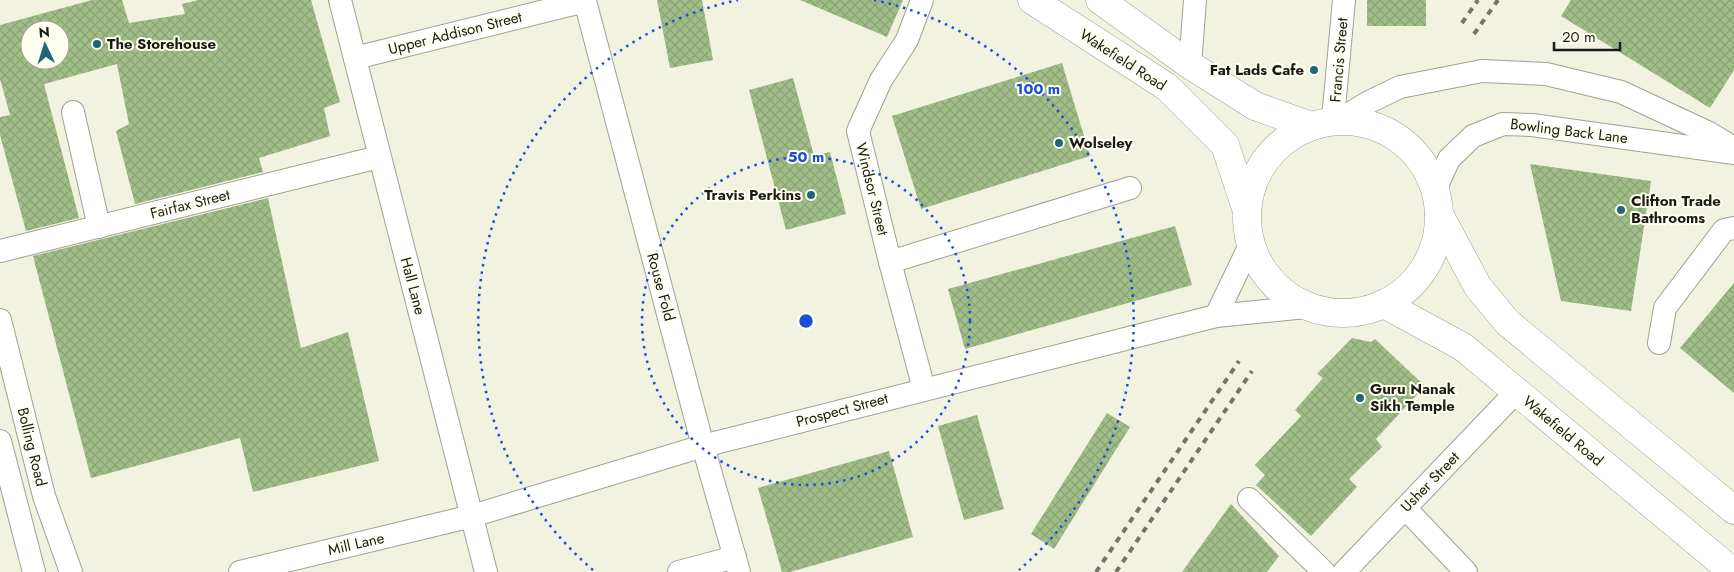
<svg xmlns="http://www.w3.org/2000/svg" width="1734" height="572" viewBox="0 0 1734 572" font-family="Jost,sans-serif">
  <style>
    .building { fill: url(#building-cross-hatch); fill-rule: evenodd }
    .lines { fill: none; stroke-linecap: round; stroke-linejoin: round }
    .minor-casing { stroke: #a0a191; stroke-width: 24 }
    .major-casing { stroke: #a0a191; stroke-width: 29 }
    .minor { stroke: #fff; stroke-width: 22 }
    .major { stroke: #fff; stroke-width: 28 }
    .rail { stroke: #747469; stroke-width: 4; stroke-dasharray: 6 6; stroke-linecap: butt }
    .ring { fill: none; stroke: #1d4ed8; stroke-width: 2.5; stroke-dasharray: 2.5 5 }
    .poi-dot { fill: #216477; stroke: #feffee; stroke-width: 2 }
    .labels { text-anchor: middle; stroke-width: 4; stroke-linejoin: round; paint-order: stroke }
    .street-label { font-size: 15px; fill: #1b1b15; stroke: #feffee }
    .poi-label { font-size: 15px; font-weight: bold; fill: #1b1b15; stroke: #feffee; text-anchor: start }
    .centre { fill: #1d4ed8; stroke: #feffee; stroke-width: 2.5 }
    .ring-label { font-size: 15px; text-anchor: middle; font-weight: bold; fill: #1d4ed8; stroke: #feffee; stroke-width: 4; stroke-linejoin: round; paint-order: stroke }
  </style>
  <defs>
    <pattern id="building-cross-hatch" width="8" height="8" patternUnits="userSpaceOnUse" patternTransform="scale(1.25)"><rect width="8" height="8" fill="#a1be89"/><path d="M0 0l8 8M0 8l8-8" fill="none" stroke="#8aa375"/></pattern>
  </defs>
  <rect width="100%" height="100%" fill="#f1f2e0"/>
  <g class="building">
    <path d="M92,0h30l7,23 56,-9 -3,-10 16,-4h113l29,102 -16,6 6,28 -71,22 4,14 -128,32 -19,-73 13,-7 -12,-60 -73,20 35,134 -53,13 -26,-96v-18l10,-2 -10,-36v-54zM30,30h30v30h-30z"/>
    <polygon points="657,0 702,0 713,60 670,68"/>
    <polygon points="800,0 903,0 887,37"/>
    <rect x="1367" y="0" width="59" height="26"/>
    <polygon points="1571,0 1734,0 1734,70 1710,108 1561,16"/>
    <polygon points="1062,63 1090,156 921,209 892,116"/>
    <polygon points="793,78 814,156 830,152 846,214 786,230 749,90"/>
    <polygon points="1530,164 1651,181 1631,311 1561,301"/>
    <polygon points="268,198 301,348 348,332 379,461 253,492 240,438 91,478 33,256"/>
    <polygon points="1175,226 1192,285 965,349 948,289"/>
    <polygon points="1734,283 1734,393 1680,348"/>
    <polygon points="1352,338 1371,342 1375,339 1425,386 1376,439 1382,447 1349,479 1357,487 1311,536 1256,485 1265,475 1255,465 1301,416 1295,410 1323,378 1317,374"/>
    <polygon points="1107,413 1130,427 1054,549 1031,534"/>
    <polygon points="977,415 1004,509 964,520 938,426"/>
    <polygon points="889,451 913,537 790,572 782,572 758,488"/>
    <polygon points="1231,504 1279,556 1267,572 1182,572"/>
  </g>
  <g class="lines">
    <defs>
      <g id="minor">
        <polyline points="340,0 486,572"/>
        <polyline points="922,0 907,40 881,80 858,131 890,262 924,389"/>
        <polyline points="355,58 585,1 703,446 739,572"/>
        <polyline points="1190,65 1195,0"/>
        <polyline points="73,112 99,227"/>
        <polyline points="1333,119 1344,0"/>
        <polyline points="1341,119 1369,102 1400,87 1482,71 1546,74 1621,92 1709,133 1734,148"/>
        <polyline points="1435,190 1449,159 1473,136 1503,124 1532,125 1734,153"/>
        <polyline points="0,251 379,157"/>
        <polyline points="890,262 1130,188"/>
        <polyline points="1216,316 1250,245"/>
        <polyline points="0,320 44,496 71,572"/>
        <polyline points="1659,343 1665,308 1724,230 1734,228"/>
        <polyline points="0,441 34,572"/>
        <polyline points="1249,499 1324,572"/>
        <polyline points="1405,508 1466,572"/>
        <polyline points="240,572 472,516 703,446 1216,316 1306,307"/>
        <polyline points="679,572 735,557"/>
        <polyline points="1344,572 1516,392"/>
      </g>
      <g id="major">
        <polyline points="1032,0 1167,87 1225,145 1246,208"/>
        <polyline points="1100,0 1190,65 1255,106 1311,126"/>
        <circle cx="1343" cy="217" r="96"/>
        <polyline points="1439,214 1478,287 1508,323 1734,510"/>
        <polyline points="1384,304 1463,347 1733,572"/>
      </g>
    </defs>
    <use href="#minor" class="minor-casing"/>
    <use href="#major" class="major-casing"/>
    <use href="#minor" class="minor"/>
    <use href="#major" class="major"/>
    <g class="rail">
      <polyline points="1462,23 1478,0"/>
      <polyline points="1474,34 1498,0"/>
      <polyline points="1096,572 1239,361"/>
      <polyline points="1116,572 1252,371"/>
    </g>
  </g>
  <g class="ring">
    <circle cx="806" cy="321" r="164"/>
    <path d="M593 570A328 328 0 0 1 738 0M874 0A328 328 0 0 1 1019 570"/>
  </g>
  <g class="poi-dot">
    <circle cx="97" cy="44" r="5"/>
    <circle cx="1314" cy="70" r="5"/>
    <circle cx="1059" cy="143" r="5"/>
    <circle cx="811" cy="195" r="5"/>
    <circle cx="1621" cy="210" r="5"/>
    <circle cx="1360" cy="398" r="5"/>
  </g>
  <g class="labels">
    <g class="street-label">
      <text transform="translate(455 33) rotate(-14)" y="5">Upper Addison Street</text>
      <text transform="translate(1123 60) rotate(33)" y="5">Wakefield Road</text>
      <text transform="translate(1339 60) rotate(-85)" y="5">Francis Street</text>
      <text transform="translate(1569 131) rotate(7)" y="5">Bowling Back Lane</text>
      <text transform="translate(872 189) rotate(76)" y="5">Windsor Street</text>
      <text transform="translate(190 204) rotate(-14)" y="5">Fairfax Street</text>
      <text transform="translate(413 286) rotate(75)" y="5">Hall Lane</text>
      <text transform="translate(661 287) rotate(75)" y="5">Rouse Fold</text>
      <text transform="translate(842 410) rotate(-15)" y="5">Prospect Street</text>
      <text transform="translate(1563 431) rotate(40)" y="5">Wakefield Road</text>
      <text transform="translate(32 447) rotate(76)" y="5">Bolling Road</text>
      <text transform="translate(1430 482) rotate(-46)" y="5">Usher Street</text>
      <text transform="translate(356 544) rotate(-13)" y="5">Mill Lane</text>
    </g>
    <g class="poi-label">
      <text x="107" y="49">The Storehouse</text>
      <text x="1304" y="75" text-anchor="end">Fat Lads Cafe</text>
      <text x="1069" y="148">Wolseley</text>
      <text x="801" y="200" text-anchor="end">Travis Perkins</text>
      <text x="1631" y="206">Clifton Trade<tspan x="1631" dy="17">Bathrooms</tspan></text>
      <text x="1370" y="394">Guru Nanak<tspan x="1370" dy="17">Sikh Temple</tspan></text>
    </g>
  </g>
  <circle cx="806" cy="321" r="8" class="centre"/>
  <g class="ring-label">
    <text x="1038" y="94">100 m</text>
    <text x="806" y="162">50 m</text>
  </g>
  <g transform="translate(45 45) rotate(356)"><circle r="24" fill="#feffee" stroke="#a3a497"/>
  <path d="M0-4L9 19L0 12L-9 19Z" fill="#216477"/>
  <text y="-8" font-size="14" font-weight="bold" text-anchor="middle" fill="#1b1b15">N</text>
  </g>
  <path d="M1554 42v8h66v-8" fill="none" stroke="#1b1b15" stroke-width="2.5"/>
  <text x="1562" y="42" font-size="15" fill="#1b1b15" stroke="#feffee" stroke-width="4" paint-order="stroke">20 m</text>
</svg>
